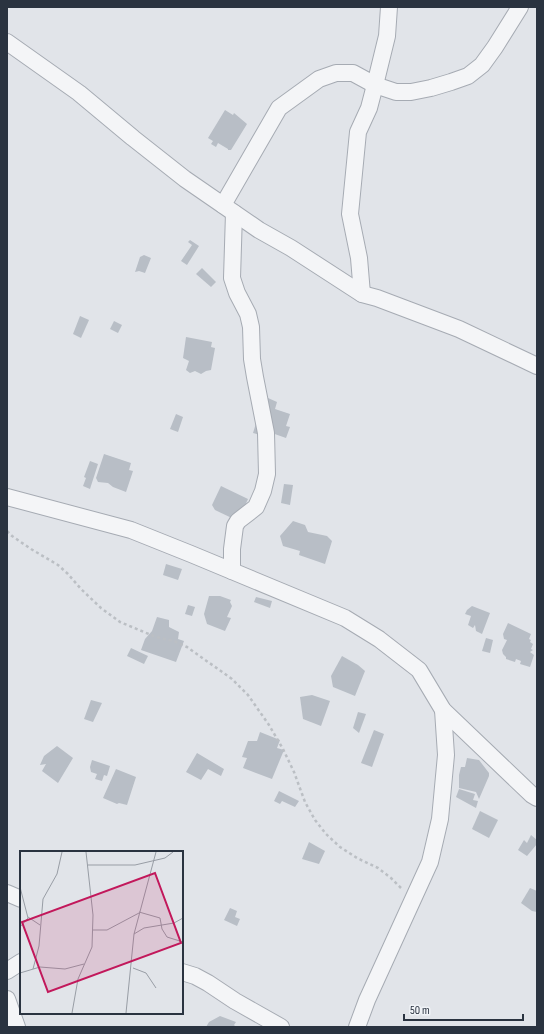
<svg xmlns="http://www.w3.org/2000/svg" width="544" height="1034" viewBox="0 0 544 1034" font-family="'Sofia Sans Condensed',sans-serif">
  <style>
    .building { fill: #b8bec6 }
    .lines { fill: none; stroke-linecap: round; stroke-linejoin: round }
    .minor-casing { stroke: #a6abb3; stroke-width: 18 }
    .path { stroke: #bbbfc4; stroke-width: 2.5; stroke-dasharray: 3 3; stroke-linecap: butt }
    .minor { stroke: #f4f5f7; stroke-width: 16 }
    .inset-road { fill: none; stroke: #989da5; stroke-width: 1 }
    .view { fill: #c2185b; fill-opacity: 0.15; stroke: #c2185b; stroke-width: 2 }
    .inset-edge { fill: none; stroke: #2a3340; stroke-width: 2 }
  </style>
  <rect width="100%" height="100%" fill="#e1e4e9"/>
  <g class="building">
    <polygon points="225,110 233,115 234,113 247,124 231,150 228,150 228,149 218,143 216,147 211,144 213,141 208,138"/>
    <polygon points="190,240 199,246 187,265 181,261 192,245 188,242"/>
    <polygon points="144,255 151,258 145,273 139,271 135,272 140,257"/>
    <polygon points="202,268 216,282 211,287 196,274"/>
    <polygon points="80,316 89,320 81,338 73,334"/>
    <polygon points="114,321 122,325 118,333 110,329"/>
    <polygon points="186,337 212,342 211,347 215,348 211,370 206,371 201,374 195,371 190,373 186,370 189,361 183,358"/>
    <polygon points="268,398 277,402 275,409 290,414 286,426 290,427 286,438 269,432 267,437 253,433 260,410"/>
    <polygon points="176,414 183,417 178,432 170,429"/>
    <polygon points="104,454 131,463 129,470 133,471 126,492 113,487 108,483 98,482 96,478"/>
    <polygon points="90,461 98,464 90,489 83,486 86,478 84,477"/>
    <polygon points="284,484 293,485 290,505 281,503"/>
    <polygon points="221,486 248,499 238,521 215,510 212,505"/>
    <polygon points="293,521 305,525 308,532 327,536 332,541 325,564 299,555 300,551 283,546 280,536"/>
    <polygon points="166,564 182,569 178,580 163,575"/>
    <polygon points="209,596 220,596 231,600 230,602 232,606 227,617 231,618 225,631 207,624 204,614"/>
    <polygon points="256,597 272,601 270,608 254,602"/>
    <polygon points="188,605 195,607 192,616 185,614"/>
    <polygon points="472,606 490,613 482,634 476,631 475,625 473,628 468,625 471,616 465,614 467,610"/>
    <polygon points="157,617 169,620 169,627 179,632 178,639 184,641 176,662 141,650 145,639 152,631"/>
    <polygon points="508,623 531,634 529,639 531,640 530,642 533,644 531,649 533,650 530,652 534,655 530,667 520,664 521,661 516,659 515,662 506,659 506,657 503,654 502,650 507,640 504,639 503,634"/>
    <polygon points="486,638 493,640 490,653 482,651"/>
    <polygon points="131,648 148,656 144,664 127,656"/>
    <polygon points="342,656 358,665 365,671 355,696 333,687 331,676"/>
    <polygon points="312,695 330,701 321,726 303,719 300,697"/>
    <polygon points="91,700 102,703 93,722 84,719"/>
    <polygon points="358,712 366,714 359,733 353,728"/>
    <polygon points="374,730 384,734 372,767 361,763"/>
    <polygon points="260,732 280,740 277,748 284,750 272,779 243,768 247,758 242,757 248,741 257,741"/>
    <polygon points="57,746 73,758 58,783 42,771 46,764 40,765 44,756"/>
    <polygon points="197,753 224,769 221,776 208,769 201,780 186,772"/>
    <polygon points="467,758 479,760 489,773 489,776 479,799 476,792 459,788 459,775 461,767 465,767"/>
    <polygon points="92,760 110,766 107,776 104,775 102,781 95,779 97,774 91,772 90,767"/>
    <polygon points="116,769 136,777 127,805 119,803 117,804 103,798"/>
    <polygon points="459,789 475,794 473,800 478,801 476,808 456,797"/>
    <polygon points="279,791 299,801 295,807 282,801 280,804 274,801"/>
    <polygon points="480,811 498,820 489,838 472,829"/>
    <polygon points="531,835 537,840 537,844 527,856 518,850 524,840 527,843"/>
    <polygon points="309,842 325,851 319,864 302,859"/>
    <polygon points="530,888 537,891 537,912 532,911 521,903"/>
    <polygon points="230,908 237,911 235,917 240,919 237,926 224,920"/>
    <polygon points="220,1016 236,1022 234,1025 236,1027 206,1027 209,1022"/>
  </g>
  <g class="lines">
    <defs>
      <g id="minor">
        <polyline points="7,42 79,93 133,138 185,179 259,230 291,248 362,294 377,298 459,329 537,366"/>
        <polyline points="223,205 279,108 319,79 336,73 353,73 375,85 396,92 411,92 431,88 451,82 468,76 482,65 495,47 520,7"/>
        <polyline points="362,294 359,258 350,214 358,132 369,108 375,85 387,36 389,7"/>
        <polyline points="7,497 131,530 191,554 345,618 379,639 419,670 443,710 532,795 537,798"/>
        <polyline points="232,571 232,549 235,526 238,521 256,507 263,491 267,474 266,433 255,377 252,359 251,327 248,314 237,293 232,278 234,213"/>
        <polyline points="7,893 21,899"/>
        <polyline points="7,971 21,962"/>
        <polyline points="182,972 195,976 208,983 235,1001 281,1027"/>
        <polyline points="7,999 17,1027"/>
        <polyline points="357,1027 367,1000 430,862 440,819 446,755 443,710"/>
      </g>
    </defs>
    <use href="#minor" class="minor-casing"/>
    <polyline class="path" points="7,531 12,536 31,549 58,565 68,574 81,589 101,608 120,622 156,637 174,641 187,647 232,679 248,695 269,725 283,749 294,772 305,802 315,820 326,834 340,847 357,858 378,868 391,878 401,888"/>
    <use href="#minor" class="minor"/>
  </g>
  <g transform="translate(20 851)">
    <rect width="163" height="163" fill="#e1e4e9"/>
    <path class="inset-road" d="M68,14h47l30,-7 8,-6M0,36l8,31 -8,9M119,61l21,6 2,11 5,8 16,5M8,66l12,8M73,79h14l32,-17M114,83l10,-6 30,-5 9,-5M113,117l13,5 10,15M13,118l6,-23 4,-47 14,-25 5,-22M0,122l20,-6 25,2 19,-5M52,162l6,-34 14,-32 1,-32 -7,-63M106,162l8,-79 22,-82"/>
    <path class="view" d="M135,22l26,70 -133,49 -26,-70z"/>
    <rect width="163" height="163" class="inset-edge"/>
  </g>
  <rect width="544" height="1034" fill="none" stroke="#2a3340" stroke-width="16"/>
  <path d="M404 1014v6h119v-6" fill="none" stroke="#2a3340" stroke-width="2"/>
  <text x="410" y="1014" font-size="12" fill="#2a3340" stroke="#f0f3f7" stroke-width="3" paint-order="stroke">50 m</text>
</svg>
